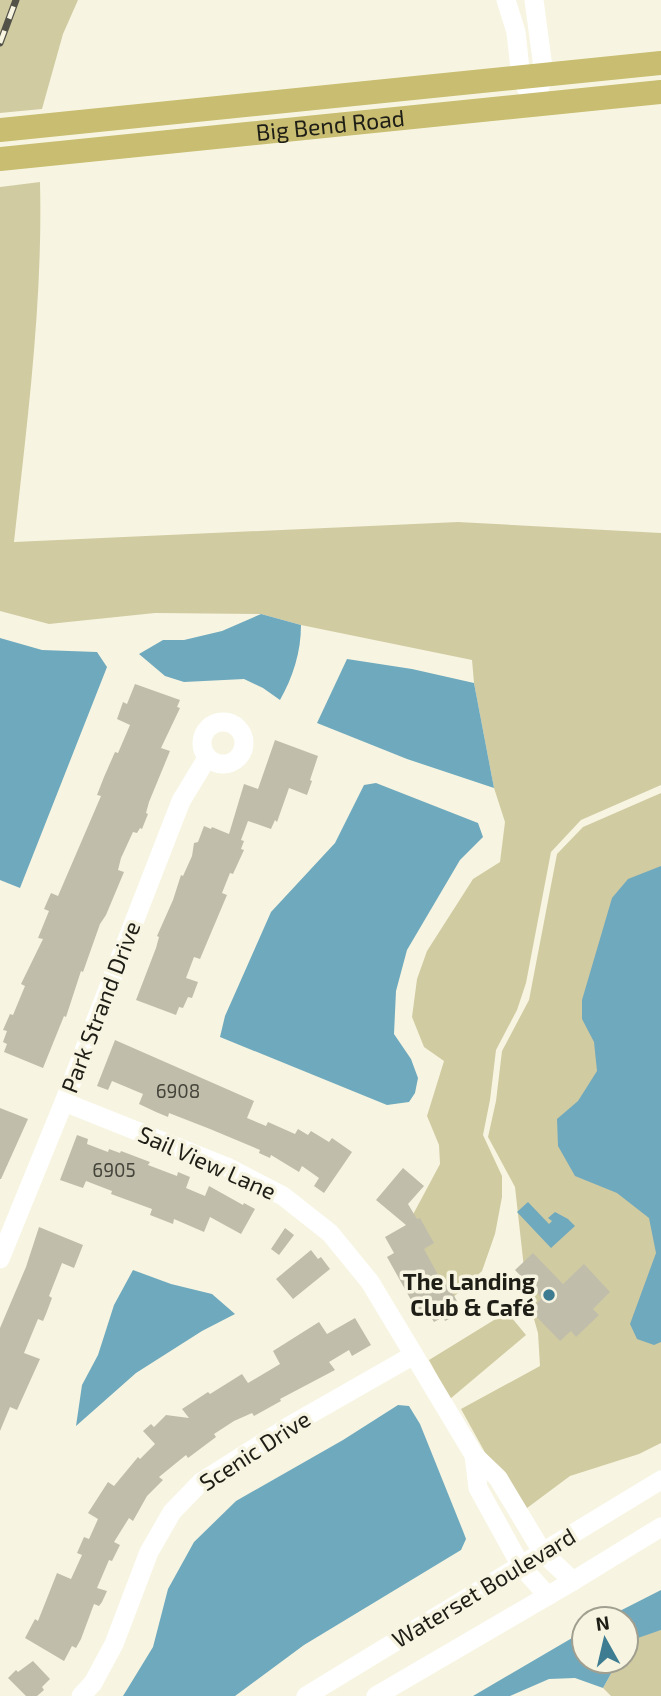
<svg xmlns="http://www.w3.org/2000/svg" width="661" height="1696" viewBox="0 0 661 1696" font-family="'Exo 2',sans-serif">
  <style>
    .green { fill: #d1cba2 }
    .water { fill: #6fa9be }
    .building { fill: #c0beab }
    .lines { fill: none; stroke-linecap: round; stroke-linejoin: round }
    .minor { stroke: #fff; stroke-width: 19 }
    .major { stroke: #c8bd70; stroke-width: 24 }
    .rail-casing { stroke: #535248; stroke-width: 7 }
    .rail { stroke: #f7f5e1; stroke-width: 4.5; stroke-dasharray: 13; stroke-linecap: butt }
    .poi-dot { fill: #3d7c91; stroke: #f7f5e1; stroke-width: 2.5 }
    .labels { text-anchor: middle; stroke-width: 7; stroke-linejoin: round; paint-order: stroke }
    .number-label { font-size: 19px; fill: #46453b }
    .street-label { font-size: 23px; fill: #1e1d16; stroke: #f7f5e1 }
    .poi-label { font-size: 23px; font-weight: bold; fill: #1e1d16; stroke: #f7f5e1; text-anchor: end }
  </style>
  <rect width="100%" height="100%" fill="#f7f5e1"/>
  <g class="green">
    <polygon points="0,0 78,0 63,34 42,109 0,113"/>
    <path d="M40,182c3,121 -13,241 -26,360l444,-20 203,11v252l-80,35 -30,32 -25,131 -9,27 -21,40 -6,50 -7,35 19,41v21l-7,37 -13,37 -22,21 -31,21 -20,-91 31,-58 -1,-19 -12,-29 17,-55 -20,-14 -12,-30 5,-38 10,-28 46,-72 27,-17 5,-40 -11,-34 -20,-105 -2,-23 -171,-35 -40,-11 -106,-1 -106,11 -49,-13v-424z"/>
    <polygon points="661,793 661,1443 639,1454 570,1476 519,1514 461,1409 540,1366 538,1333 527,1295 515,1187 488,1137 496,1101 502,1051 529,1000 557,854 583,827"/>
    <polygon points="507,1312 526,1335 450,1399 429,1360"/>
    <path d="M661,1630v66h-50l-8,-8 15,-27h8c0,-24 15,-26 35,-31z"/>
  </g>
  <g class="water">
    <path d="M261,614l40,11c0,27 -8,52 -21,75l-17,-12 -19,-9 -60,3 -19,-6 -26,-22 24,-14h21l38,-9z"/>
    <polygon points="0,638 42,650 97,652 107,667 20,888 0,880"/>
    <polygon points="347,659 412,669 474,683 494,788 407,759 317,723"/>
    <polygon points="376,783 478,823 483,837 460,860 407,950 396,991 394,1034 411,1059 418,1078 415,1093 409,1102 387,1105 220,1037 225,1016 271,912 335,843 364,785"/>
    <polygon points="661,866 661,1342 654,1345 637,1339 630,1324 656,1253 649,1218 617,1193 575,1176 558,1146 557,1119 578,1101 597,1071 594,1042 582,1019 582,1000 612,898 628,879"/>
    <polygon points="528,1202 549,1224 552,1221 548,1218 555,1212 568,1219 575,1226 551,1248 517,1212"/>
    <polygon points="133,1270 171,1284 212,1294 235,1314 202,1331 136,1373 76,1426 82,1385 98,1355 114,1305"/>
    <polygon points="398,1405 409,1406 420,1424 463,1531 466,1539 461,1550 304,1645 235,1696 123,1696 153,1647 168,1589 194,1542 236,1501 343,1440"/>
    <polygon points="661,1590 661,1630 632,1640 626,1650 626,1619 604,1619"/>
    <polygon points="584,1631 584,1661 618,1661 603,1688 575,1678 549,1679 510,1696 473,1696"/>
  </g>
  <g class="building">
    <polygon points="135,684 180,700 177,707 180,708 161,748 170,751 149,802 146,813 148,814 142,829 140,828 137,833 133,832 121,858 118,870 124,872 106,915 100,924 83,972 81,971 66,1017 64,1016 43,1068 4,1052 7,1044 3,1042 7,1031 3,1030 10,1014 13,1015 25,986 21,984 43,939 38,938 49,911 44,909 51,893 58,896 101,796 97,795 104,777 115,752 118,753 130,725 117,719 123,702 127,704"/>
    <polygon points="275,740 318,756 310,780 312,781 307,795 289,788 277,822 275,820 271,829 248,821 241,840 244,841 241,849 244,850 233,874 230,873 222,893 227,895 200,959 194,957 186,978 198,982 192,998 188,997 183,1008 179,1007 176,1015 136,1000 156,948 159,937 157,936 173,900 181,875 183,876 192,856 194,843 198,842 204,826 211,829 212,827 229,834 244,784 258,789"/>
    <polygon points="115,1040 254,1101 247,1118 266,1126 268,1122 295,1134 298,1129 308,1135 311,1131 329,1142 332,1138 352,1152 324,1193 314,1186 319,1178 302,1166 299,1172 271,1155 270,1158 259,1153 260,1150 210,1129 169,1113 168,1117 156,1112 139,1104 143,1094 112,1081 108,1090 97,1086"/>
    <polygon points="0,1108 28,1119 1,1179 0,1179"/>
    <polygon points="77,1135 88,1139 87,1144 108,1152 109,1149 120,1153 121,1151 150,1162 148,1165 177,1176 178,1172 190,1177 186,1188 205,1196 209,1186 243,1205 244,1203 255,1209 241,1234 210,1217 204,1232 174,1219 173,1224 150,1215 152,1209 111,1194 112,1191 86,1181 83,1188 60,1180"/>
    <polygon points="403,1168 424,1186 408,1204 417,1219 420,1218 434,1243 424,1249 444,1286 448,1284 459,1305 451,1309 455,1316 445,1321 443,1317 434,1322 428,1312 420,1316 387,1257 394,1253 385,1237 406,1225 376,1200"/>
    <polygon points="39,1227 83,1245 74,1268 62,1263 49,1296 52,1298 46,1314 43,1321 38,1319 24,1353 40,1359 17,1410 10,1407 0,1431 0,1328 26,1267"/>
    <polygon points="285,1228 294,1235 279,1255 271,1249"/>
    <polygon points="311,1250 318,1259 321,1257 330,1269 293,1299 276,1279"/>
    <polygon points="533,1253 563,1284 584,1264 610,1292 593,1309 599,1315 576,1337 571,1331 560,1341 530,1310 542,1298 515,1270"/>
    <polygon points="355,1318 371,1345 352,1356 349,1350 329,1362 335,1370 280,1399 281,1401 254,1416 252,1413 234,1421 214,1434 216,1437 188,1458 186,1455 159,1477 163,1480 147,1496 133,1521 129,1518 114,1542 120,1545 112,1561 109,1560 97,1588 107,1591 102,1602 99,1606 94,1604 81,1639 76,1648 72,1646 64,1661 25,1638 35,1619 38,1621 57,1573 71,1579 82,1555 77,1553 84,1537 89,1539 98,1519 88,1513 108,1482 114,1486 138,1457 140,1459 155,1444 143,1431 151,1424 154,1427 166,1415 189,1418 182,1409 208,1392 210,1394 242,1374 248,1383 280,1364 273,1351 319,1322 327,1334"/>
    <polygon points="33,1661 50,1679 42,1687 44,1690 37,1696 26,1696 8,1678 16,1670 18,1672"/>
  </g>
  <g class="lines">
    <g class="minor">
      <polyline points="506,0 516,32 521,78 535,105"/>
      <polyline points="534,0 544,75 540,87"/>
      <circle cx="223" cy="743" r="21"/>
      <polyline points="64,1102 227,1167 283,1196 330,1233 370,1282 474,1455 498,1478 543,1553 573,1581"/>
      <polyline points="0,1259 64,1102 181,801 207,758"/>
      <polyline points="474,1455 478,1488 521,1566 548,1596"/>
      <polyline points="81,1696 93,1683 114,1644 149,1552 172,1512 201,1482 291,1425 412,1356"/>
      <polyline points="306,1696 661,1480"/>
      <polyline points="376,1696 573,1581 661,1527"/>
    </g>
    <g class="major">
      <polyline points="0,130 661,63"/>
      <path id="s1" d="M0,159l661,-67"/>
    </g>
    <defs>
      <polyline id="rail" points="0,43 16,0"/>
    </defs>
    <use href="#rail" class="rail-casing"/>
    <use href="#rail" class="rail"/>
  </g>
  <circle class="poi-dot" cx="549" cy="1295" r="7"/>
  <g class="labels">
    <g class="number-label">
      <text x="178" y="1098">6908</text>
      <text x="114" y="1177">6905</text>
    </g>
    <g class="street-label">
      <text dy="8" stroke="none"><textPath href="#s1" startOffset="332">Big Bend Road</textPath></text>
      <text transform="translate(101 1007) rotate(-69)" y="8">Park Strand Drive</text>
      <text transform="translate(207 1163) rotate(24)" y="8">Sail View Lane</text>
      <text transform="translate(255 1451) rotate(-33)" y="8">Scenic Drive</text>
      <text transform="translate(484 1588) rotate(-31)" y="8">Waterset Boulevard</text>
    </g>
    <g class="poi-label">
      <text x="535" y="1290">The Landing<tspan x="535" dy="26">Club &amp; Café</tspan></text>
    </g>
  </g>
  <g transform="translate(605 1640) rotate(352)"><circle r="33" fill="#f7f5e1" stroke="#a09f90" stroke-width="2"/>
  <path d="M0-5L12 26L0 18L-12 26Z" fill="#3d7c91"/>
  <text y="-10" font-size="19" font-weight="bold" text-anchor="middle" fill="#1e1d16">N</text>
  </g>
</svg>
